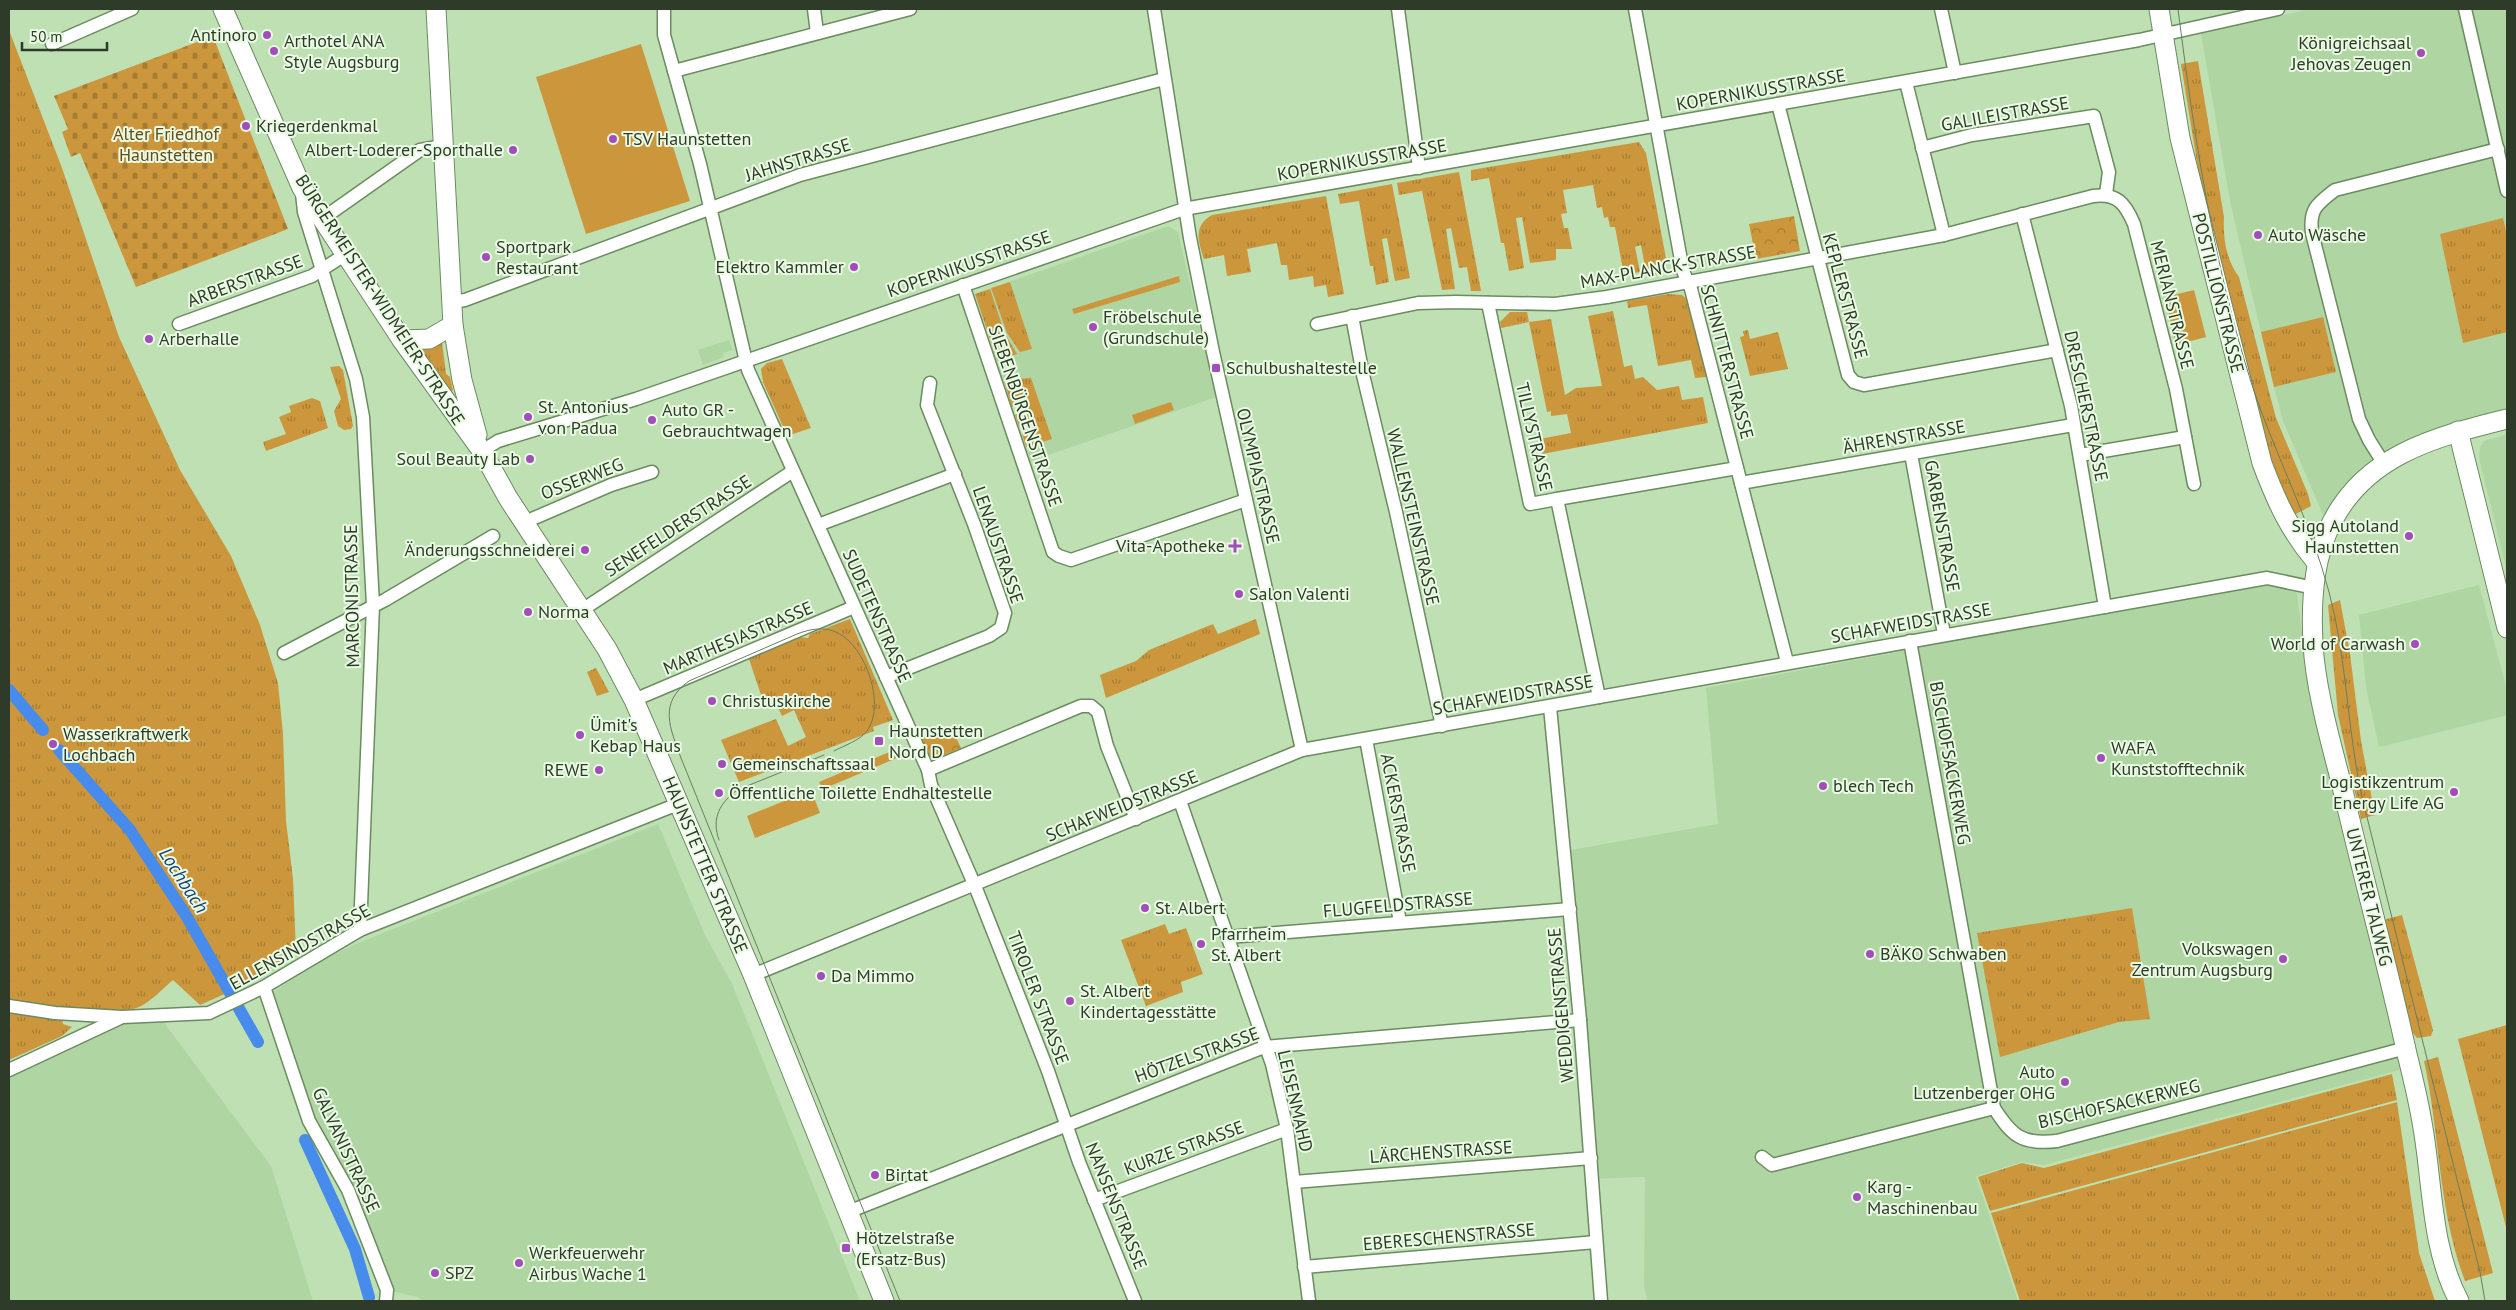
<svg xmlns="http://www.w3.org/2000/svg" width="2516" height="1310" viewBox="0 0 2516 1310" font-family="'PT Sans',sans-serif">
  <style>
    .built { fill: #afd5a3 }
    .grass { fill: url(#grass-tufts) }
    .cemetery { fill: url(#cemetery-stones) }
    .park { fill: url(#park-crowns) }
    .pitch { fill: #cc973c }
    .lines { fill: none; stroke-linecap: round; stroke-linejoin: round }
    .canal { stroke: #478bec; stroke-width: 12 }
    .street-casing { stroke: #6c8b61; stroke-width: 15 }
    .secondary-casing { stroke: #6c8b61; stroke-width: 21 }
    .street { stroke: #fff; stroke-width: 12 }
    .secondary { stroke: #fff; stroke-width: 19 }
    .tram { stroke: #697f62; stroke-width: 1 }
    .poi-dot { fill: #a24dbb; stroke: #eafbe4; stroke-width: 2 }
    .labels { text-anchor: middle; stroke-width: 4; stroke-linejoin: round; paint-order: stroke }
    .poi-label { font-size: 18px; fill: #2e3b29; stroke: #eafbe4; text-anchor: start }
    .street-label { font-size: 18px; fill: #2e3b29; stroke: #eafbe4 }
    .park-label { font-size: 18px; fill: #684b19; stroke: #eafbe4 }
    .water-label { font-size: 19px; font-style: italic; fill: #14407e; stroke: #eafbe4 }
  </style>
  <defs>
    <pattern id="grass-tufts" width="24" height="20" patternUnits="userSpaceOnUse" patternTransform="scale(1.25)"><rect width="24" height="20" fill="#cc973c"/><path d="M3 7l-1-3M5 7V3M7 7l1-3M15 17l-1-3M17 17v-4M19 17l1-3" fill="none" stroke="#a67c32"/></pattern>
    <pattern id="cemetery-stones" width="16" height="16" patternUnits="userSpaceOnUse" patternTransform="scale(1.25)"><rect width="16" height="16" fill="#cc973c"/><path d="M2 7V4a2 2 0 0 1 4 0v3zM10 15v-3a2 2 0 0 1 4 0v3z" fill="#a67c32"/></pattern>
    <pattern id="park-crowns" width="20" height="18" patternUnits="userSpaceOnUse" patternTransform="scale(1.25)"><rect width="20" height="18" fill="#cc973c"/><path d="M2 6a3 3 0 1 1 6 0M12 15a3 3 0 1 1 6 0" fill="none" stroke="#a67c32"/></pattern>
  </defs>
  <rect width="100%" height="100%" fill="#bee0b3"/>
  <g class="built">
    <polygon points="2310,9 2507,9 2507,413 2361,475 2324,517 2283,421 2274,387 2231,206 2201,34"/>
    <polygon points="1168,226 1178,232 1216,397 1031,461 1022,434 1030,431 1027,424 1019,426 1015,415 1023,412 1020,405 1012,407 975,294"/>
    <polygon points="729,340 733,350 723,353 724,357 703,365 698,350"/>
    <polygon points="2507,434 2507,572 2479,458 2480,447 2484,441"/>
    <polygon points="2268,583 2297,593 2304,651 2403,1069 2044,1165 2022,1162 1976,1176 2018,1301 1647,1301 1644,1285 1645,1177 1586,1179 1565,851 1718,824 1706,688"/>
    <polygon points="2479,585 2507,690 2507,715 2379,747 2366,687 2359,615"/>
    <polygon points="658,824 705,935 732,984 860,1301 422,1301 418,1297 387,1290 348,1190 318,1139 269,995 318,962 358,943"/>
    <polygon points="159,1016 271,1166 313,1301 9,1301 9,1070 122,1017"/>
  </g>
  <g class="grass">
    <path d="M9,30l53,138 57,169 61,133 51,86 29,69 18,58 5,51 3,87 7,58 3,73 -49,32 -47,21 -27,-25c-10,8 -22,22 -34,27 -23,10 -53,2 -77,0l1,17 9,3 -10,9 -53,24z"/>
    <path d="M2198,61l26,156c-1,22 2,42 15,60l37,141 32,76 3,12 -17,9 -22,-48 -70,-274 -21,-129z"/>
    <polygon points="1639,142 1646,153 1666,258 1665,266 1662,273 1647,277 1641,245 1635,247 1640,272 1624,275 1615,227 1610,227 1608,217 1604,218 1602,207 1597,208 1593,185 1563,190 1567,213 1561,214 1564,228 1568,228 1572,249 1556,249 1556,260 1530,263 1522,217 1516,218 1524,268 1509,271 1504,243 1501,243 1489,178 1471,181 1471,170"/>
    <polygon points="1459,172 1481,291 1471,291 1467,267 1459,268 1451,228 1446,229 1455,289 1442,290 1422,191 1399,195 1397,183"/>
    <polygon points="1392,184 1410,278 1395,281 1387,238 1382,239 1389,282 1376,285 1373,266 1370,266 1359,201 1340,204 1338,194"/>
    <path d="M1326,196l18,98 -16,3 -2,-12 -12,2 -1,-11 -24,4 -2,-15h-6l-4,-22 -30,6 4,23 -24,4 -3,-21 -20,4c-6,-18 -11,-33 8,-44z"/>
    <polygon points="2503,218 2507,236 2507,332 2463,343 2440,234"/>
    <polygon points="1010,282 1032,349 1020,352 1007,333 991,288"/>
    <polygon points="990,289 1005,334 1017,354 997,360 975,294"/>
    <polygon points="1668,294 1682,295 1687,299 1707,377 1695,378 1691,360 1658,366 1647,305 1628,308 1627,301"/>
    <polygon points="1613,311 1624,367 1632,365 1635,379 1643,377 1657,390 1679,386 1682,400 1703,397 1708,423 1542,454 1540,439 1571,433 1567,414 1551,416 1551,411 1547,412 1529,322 1501,328 1500,322 1510,312 1527,312 1529,322 1551,319 1565,395 1576,388 1602,386 1588,316"/>
    <polygon points="2323,317 2336,372 2274,387 2261,332"/>
    <polygon points="1748,330 1750,339 1778,332 1788,369 1750,376 1740,337 1744,336 1743,331"/>
    <polygon points="442,342 446,374 450,377 453,390 450,393 420,352 421,349"/>
    <polygon points="782,359 811,428 790,435 784,429 763,382 761,369 767,363"/>
    <polygon points="339,366 343,370 353,426 351,429 344,430 338,426 334,411 341,399 330,367"/>
    <polygon points="1031,378 1052,439 1026,447 1022,434 1030,431 1027,424 1019,426 1015,415 1023,412 1020,405 1012,407 1004,380"/>
    <polygon points="312,398 320,401 328,428 266,451 263,442 286,434 279,417 291,412 289,406"/>
    <polygon points="2340,600 2350,654 2361,741 2375,815 2361,819 2338,715 2328,605"/>
    <polygon points="850,619 893,720 873,727 874,731 739,782 721,740 776,719 788,746 806,737 794,710 782,716 773,697 762,698 748,656 800,637 808,638 810,634"/>
    <polygon points="1256,619 1260,634 1106,698 1100,675 1136,661 1149,650 1213,624 1218,634"/>
    <polygon points="596,668 609,692 597,696 587,672"/>
    <polygon points="2132,908 2150,1019 2119,1022 2000,1057 1977,933"/>
    <polygon points="2402,915 2433,1030 2431,1036 2417,1038 2412,1032 2383,920"/>
    <polygon points="1165,924 1169,934 1186,928 1203,974 1181,982 1183,992 1146,1006 1121,940"/>
    <polygon points="2507,1025 2507,1231 2458,1039"/>
    <path d="M2438,1057l55,216 -28,8c-27,-71 -25,-147 -41,-220z"/>
    <polygon points="2392,1074 2397,1100 1990,1211 1978,1177 2022,1163 2044,1168"/>
    <polygon points="2397,1102 2419,1253 2435,1301 2020,1301 1991,1213"/>
  </g>
  <polygon class="cemetery" points="213,36 288,229 136,287 80,153 71,157 62,132 68,129 54,96"/>
  <g class="park">
    <polygon points="1794,216 1800,251 1756,259 1749,224"/>
    <polygon points="939,731 954,733 961,748 942,756 925,758 918,739"/>
  </g>
  <g class="pitch">
    <polygon points="641,44 690,201 586,234 536,77"/>
    <polygon points="1179,276 1180,282 1074,314 1072,309"/>
    <polygon points="2194,290 2206,337 2176,345 2165,297"/>
    <polygon points="1171,402 1174,410 1135,424 1132,415"/>
    <polygon points="894,750 897,758 823,789 819,782"/>
    <polygon points="811,790 820,813 755,838 747,816"/>
  </g>
  <g class="lines">
    <g class="canal">
      <polyline points="9,690 43,730"/>
      <polyline points="59,750 130,830 187,917 258,1042"/>
      <polyline points="305,1140 355,1249 369,1297"/>
    </g>
    <defs>
      <g id="street">
        <polyline points="664,9 664,35 700,164 748,370 928,770 931,785 975,886 1021,1002 1048,1071 1079,1162 1135,1301"/>
        <polyline points="814,9 817,33"/>
        <polyline points="1154,9 1190,238 1213,352 1302,750"/>
        <polyline points="1398,9 1419,168"/>
        <polyline points="1635,9 1683,271 1691,289 1787,662"/>
        <polyline points="1941,9 1955,73"/>
        <polyline points="2465,9 2507,191"/>
        <polyline points="52,44 132,9"/>
        <polyline points="674,71 910,9"/>
        <polyline points="1906,82 1944,235"/>
        <polyline points="1778,104 1848,375 1854,382 1864,385 2057,350"/>
        <polyline points="1922,148 1972,135 2094,116 2109,172 2106,194"/>
        <polyline points="302,193 304,212 356,379 363,417 373,605 360,930"/>
        <polyline points="2022,214 2071,406 2105,607"/>
        <polyline points="322,219 420,150 443,146"/>
        <polyline points="963,285 1053,552 1059,556 1071,560 1246,500"/>
        <polyline points="452,302 465,300 800,175 1164,79"/>
        <polyline points="1488,303 1530,504 1557,499 1599,697"/>
        <polyline points="1352,316 1363,375 1396,512 1442,726"/>
        <polyline points="179,324 312,276 346,254"/>
        <path d="M1317,324l101,-21 38,-1 99,2 52,-7 337,-62 149,-39c24,-3 32,7 41,28l42,165 18,95"/>
        <polyline points="482,451 498,441 636,399 1184,209 2139,40 2278,9"/>
        <polyline points="1911,454 1944,634"/>
        <polyline points="2080,455 2185,437"/>
        <path d="M2384,464l-15,-24 -10,-21 -47,-186c-3,-24 5,-29 23,-43l163,-41"/>
        <polyline points="1741,483 2073,425"/>
        <polyline points="1557,499 1737,468"/>
        <polyline points="525,522 611,485 652,472"/>
        <polyline points="818,525 955,474"/>
        <polyline points="582,610 793,471"/>
        <path d="M1910,641l84,467c18,28 28,37 63,33l349,-93"/>
        <polyline points="284,653 385,600 493,536"/>
        <polyline points="886,677 989,636 1001,628 1005,613 974,524 927,405 930,383"/>
        <polyline points="634,700 854,607"/>
        <polyline points="1550,707 1580,1020 1601,1301"/>
        <polyline points="1366,739 1400,922"/>
        <polyline points="928,770 1069,711 1081,706 1091,706 1098,712 1107,746 1136,819"/>
        <polyline points="1180,801 1272,1064 1287,1129 1309,1301"/>
        <polyline points="1228,937 1570,909"/>
        <polyline points="753,975 1302,750 2267,578 2314,588"/>
        <polyline points="264,987 309,1121 348,1190 387,1290 386,1301"/>
        <polyline points="9,1006 55,1013 122,1017 209,1013 264,987 360,930 678,804"/>
        <polyline points="9,1070 120,1018"/>
        <polyline points="1762,1157 1772,1165 1780,1163 1994,1108"/>
        <polyline points="1294,1182 1591,1158"/>
        <polyline points="1094,1200 1287,1129"/>
        <polyline points="848,1212 1264,1047 1580,1020"/>
        <polyline points="1304,1267 1596,1242"/>
      </g>
      <g id="secondary">
        <polyline points="223,9 302,188 402,340 482,451 508,498 607,649 634,700 753,975 884,1301"/>
        <polyline points="436,9 453,325 462,380 477,435"/>
        <path d="M2159,9l21,129 82,325c15,40 28,68 55,100"/>
        <polyline points="402,340 429,339 453,325"/>
        <polyline points="2458,431 2507,628"/>
        <path d="M2459,1301c-28,-53 -26,-114 -36,-173 -4,-25 -10,-50 -16,-74 -20,-91 -45,-181 -66,-272 -11,-42 -26,-96 -28,-139 -2,-36 0,-77 14,-110 32,-77 107,-96 180,-114"/>
      </g>
    </defs>
    <use href="#street" class="street-casing"/>
    <use href="#secondary" class="secondary-casing"/>
    <use href="#street" class="street"/>
    <use href="#secondary" class="secondary"/>
    <g class="tram">
      <path d="M2178,9c16,126 35,254 74,376 23,70 58,135 77,207 18,67 18,137 33,205l118,475 5,29"/>
      <path d="M834,751c11,-6 25,-10 33,-20 19,-26 -1,-84 -29,-98 -14,-7 -28,-4 -41,1l-108,47c-31,22 -19,47 -8,77l219,543"/>
      <path d="M719,840c-8,-22 1,-37 18,-50l87,-35"/>
    </g>
  </g>
  <g class="poi-dot">
    <circle cx="267" cy="35" r="5"/>
    <circle cx="274" cy="51" r="5"/>
    <circle cx="2421" cy="53" r="5"/>
    <circle cx="246" cy="126" r="5"/>
    <circle cx="613" cy="139" r="5"/>
    <circle cx="513" cy="150" r="5"/>
    <circle cx="2258" cy="235" r="5"/>
    <circle cx="486" cy="257" r="5"/>
    <circle cx="854" cy="267" r="5"/>
    <circle cx="1093" cy="327" r="5"/>
    <circle cx="149" cy="339" r="5"/>
    <rect x="1211" y="363" width="10" height="10" rx="2.5"/>
    <circle cx="528" cy="417" r="5"/>
    <circle cx="652" cy="420" r="5"/>
    <circle cx="530" cy="459" r="5"/>
    <circle cx="2409" cy="536" r="5"/>
    <path d="M1232.5 538.5h5v5h5v5h-5v5h-5v-5h-5v-5h5z"/>
    <circle cx="585" cy="550" r="5"/>
    <circle cx="1239" cy="594" r="5"/>
    <circle cx="528" cy="612" r="5"/>
    <circle cx="2415" cy="644" r="5"/>
    <circle cx="712" cy="701" r="5"/>
    <circle cx="580" cy="735" r="5"/>
    <rect x="874" y="736" width="10" height="10" rx="2.5"/>
    <circle cx="53" cy="744" r="5"/>
    <circle cx="2101" cy="758" r="5"/>
    <circle cx="722" cy="764" r="5"/>
    <circle cx="599" cy="770" r="5"/>
    <circle cx="1823" cy="786" r="5"/>
    <circle cx="2454" cy="792" r="5"/>
    <circle cx="719" cy="793" r="5"/>
    <circle cx="1145" cy="908" r="5"/>
    <circle cx="1201" cy="944" r="5"/>
    <circle cx="1870" cy="954" r="5"/>
    <circle cx="2283" cy="959" r="5"/>
    <circle cx="821" cy="976" r="5"/>
    <circle cx="1070" cy="1001" r="5"/>
    <circle cx="2065" cy="1082" r="5"/>
    <circle cx="875" cy="1175" r="5"/>
    <circle cx="1857" cy="1197" r="5"/>
    <rect x="841" y="1243" width="10" height="10" rx="2.5"/>
    <circle cx="519" cy="1263" r="5"/>
    <circle cx="435" cy="1273" r="5"/>
  </g>
  <g class="labels">
    <g class="poi-label">
      <text x="257" y="41" text-anchor="end">Antinoro</text>
      <text x="284" y="47">Arthotel ANA<tspan x="284" dy="21">Style Augsburg</tspan></text>
      <text x="2411" y="49" text-anchor="end">Königreichsaal<tspan x="2411" dy="21">Jehovas Zeugen</tspan></text>
      <text x="256" y="132">Kriegerdenkmal</text>
      <text x="623" y="145">TSV Haunstetten</text>
      <text x="503" y="156" text-anchor="end">Albert-Loderer-Sporthalle</text>
      <text x="2268" y="241">Auto Wäsche</text>
      <text x="496" y="253">Sportpark<tspan x="496" dy="21">Restaurant</tspan></text>
      <text x="844" y="273" text-anchor="end">Elektro Kammler</text>
      <text x="1103" y="323">Fröbelschule<tspan x="1103" dy="21">(Grundschule)</tspan></text>
      <text x="159" y="345">Arberhalle</text>
      <text x="1226" y="374">Schulbushaltestelle</text>
      <text x="538" y="413">St. Antonius<tspan x="538" dy="21">von Padua</tspan></text>
      <text x="662" y="416">Auto GR -<tspan x="662" dy="21">Gebrauchtwagen</tspan></text>
      <text x="520" y="465" text-anchor="end">Soul Beauty Lab</text>
      <text x="2399" y="532" text-anchor="end">Sigg Autoland<tspan x="2399" dy="21">Haunstetten</tspan></text>
      <text x="1225" y="552" text-anchor="end">Vita-Apotheke</text>
      <text x="575" y="556" text-anchor="end">Änderungsschneiderei</text>
      <text x="1249" y="600">Salon Valenti</text>
      <text x="538" y="618">Norma</text>
      <text x="2405" y="650" text-anchor="end">World of Carwash</text>
      <text x="722" y="707">Christuskirche</text>
      <text x="590" y="731">Ümit's<tspan x="590" dy="21">Kebap Haus</tspan></text>
      <text x="889" y="737">Haunstetten<tspan x="889" dy="21">Nord D</tspan></text>
      <text x="63" y="740">Wasserkraftwerk<tspan x="63" dy="21">Lochbach</tspan></text>
      <text x="2111" y="754">WAFA<tspan x="2111" dy="21">Kunststofftechnik</tspan></text>
      <text x="732" y="770">Gemeinschaftssaal</text>
      <text x="589" y="776" text-anchor="end">REWE</text>
      <text x="2444" y="788" text-anchor="end">Logistikzentrum<tspan x="2444" dy="21">Energy Life AG</tspan></text>
      <text x="1833" y="792">blech Tech</text>
      <text x="729" y="799">Öffentliche Toilette Endhaltestelle</text>
      <text x="1155" y="914">St. Albert</text>
      <text x="1211" y="940">Pfarrheim<tspan x="1211" dy="21">St. Albert</tspan></text>
      <text x="2273" y="955" text-anchor="end">Volkswagen<tspan x="2273" dy="21">Zentrum Augsburg</tspan></text>
      <text x="1880" y="960">BÄKO Schwaben</text>
      <text x="831" y="982">Da Mimmo</text>
      <text x="1080" y="997">St. Albert<tspan x="1080" dy="21">Kindertagesstätte</tspan></text>
      <text x="2055" y="1078" text-anchor="end">Auto<tspan x="2055" dy="21">Lutzenberger OHG</tspan></text>
      <text x="885" y="1181">Birtat</text>
      <text x="1867" y="1193">Karg -<tspan x="1867" dy="21">Maschinenbau</tspan></text>
      <text x="856" y="1244">Hötzelstraße<tspan x="856" dy="21">(Ersatz-Bus)</tspan></text>
      <text x="529" y="1259">Werkfeuerwehr<tspan x="529" dy="21">Airbus Wache 1</tspan></text>
      <text x="445" y="1279">SPZ</text>
    </g>
    <g class="street-label">
      <text transform="translate(1761 90) rotate(-10)" y="6">KOPERNIKUSSTRASSE</text>
      <text transform="translate(2005 114) rotate(-10)" y="6">GALILEISTRASSE</text>
      <text transform="translate(798 160) rotate(-17)" y="6">JAHNSTRASSE</text>
      <text transform="translate(1362 160) rotate(-10)" y="6">KOPERNIKUSSTRASSE</text>
      <text transform="translate(969 264) rotate(-19)" y="6">KOPERNIKUSSTRASSE</text>
      <text transform="translate(1668 267) rotate(-10)" y="6">MAX-PLANCK-STRASSE</text>
      <text transform="translate(245 281) rotate(-20)" y="6">ARBERSTRASSE</text>
      <text transform="translate(2218 293) rotate(76)" y="6">POSTILLIONSTRASSE</text>
      <text transform="translate(1845 296) rotate(75)" y="6">KEPLERSTRASSE</text>
      <text transform="translate(380 300) rotate(57)" y="6">BÜRGERMEISTER-WIDMEIER-STRASSE</text>
      <text transform="translate(2172 305) rotate(76)" y="6">MERIANSTRASSE</text>
      <text transform="translate(1727 362) rotate(75)" y="6">SCHNITTERSTRASSE</text>
      <text transform="translate(2086 406) rotate(78)" y="6">DRESCHERSTRASSE</text>
      <text transform="translate(1025 416) rotate(71)" y="6">SIEBENBÜRGENSTRASSE</text>
      <text transform="translate(1534 437) rotate(77)" y="6">TILLYSTRASSE</text>
      <text transform="translate(1904 437) rotate(-10)" y="6">ÄHRENSTRASSE</text>
      <text transform="translate(1258 476) rotate(77)" y="6">OLYMPIASTRASSE</text>
      <text transform="translate(582 479) rotate(-21)" y="6">OSSERWEG</text>
      <text transform="translate(1413 517) rotate(77)" y="6">WALLENSTEINSTRASSE</text>
      <text transform="translate(678 526) rotate(-33)" y="6">SENEFELDERSTRASSE</text>
      <text transform="translate(1942 526) rotate(80)" y="6">GARBENSTRASSE</text>
      <text transform="translate(998 545) rotate(71)" y="6">LENAUSTRASSE</text>
      <text transform="translate(352 596) rotate(-91)" y="6">MARCONISTRASSE</text>
      <text transform="translate(877 616) rotate(66)" y="6">SUDETENSTRASSE</text>
      <text transform="translate(1911 623) rotate(-10)" y="6">SCHAFWEIDSTRASSE</text>
      <text transform="translate(738 638) rotate(-23)" y="6">MARTHESIASTRASSE</text>
      <text transform="translate(1513 695) rotate(-10)" y="6">SCHAFWEIDSTRASSE</text>
      <text transform="translate(1950 763) rotate(80)" y="6">BISCHOFSACKERWEG</text>
      <text transform="translate(1122 806) rotate(-22)" y="6">SCHAFWEIDSTRASSE</text>
      <text transform="translate(1398 813) rotate(79)" y="6">ACKERSTRASSE</text>
      <text transform="translate(705 865) rotate(67)" y="6">HAUNSTETTER STRASSE</text>
      <text transform="translate(2369 897) rotate(76)" y="6">UNTERER TALWEG</text>
      <text transform="translate(1398 905) rotate(-5)" y="6">FLUGFELDSTRASSE</text>
      <text transform="translate(300 947) rotate(-29)" y="6">ELLENSINDSTRASSE</text>
      <text transform="translate(1038 998) rotate(69)" y="6">TIROLER STRASSE</text>
      <text transform="translate(1561 1005) rotate(-95)" y="6">WEDDIGENSTRASSE</text>
      <text transform="translate(1197 1055) rotate(-20)" y="6">HÖTZELSTRASSE</text>
      <text transform="translate(1295 1101) rotate(77)" y="6">LEISENMAHD</text>
      <text transform="translate(2119 1104) rotate(-13)" y="6">BISCHOFSACKERWEG</text>
      <text transform="translate(1184 1148) rotate(-20)" y="6">KURZE STRASSE</text>
      <text transform="translate(346 1150) rotate(65)" y="6">GALVANISTRASSE</text>
      <text transform="translate(1441 1152) rotate(-4)" y="6">LÄRCHENSTRASSE</text>
      <text transform="translate(1116 1206) rotate(68)" y="6">NANSENSTRASSE</text>
      <text transform="translate(1449 1237) rotate(-5)" y="6">EBERESCHENSTRASSE</text>
    </g>
    <g class="park-label">
      <text x="166" y="140">Alter Friedhof<tspan x="166" dy="21">Haunstetten</tspan></text>
    </g>
    <g class="water-label">
      <text transform="translate(184 880) rotate(57)" y="7">Lochbach</text>
    </g>
  </g>
  <rect width="2516" height="1310" fill="none" stroke="#2e3b29" stroke-width="20"/>
  <path d="M22 42v8h85v-8" fill="none" stroke="#2e3b29" stroke-width="2.5"/>
  <text x="30" y="42" font-size="15" fill="#2e3b29" stroke="#eafbe4" stroke-width="4" paint-order="stroke">50 m</text>
</svg>
